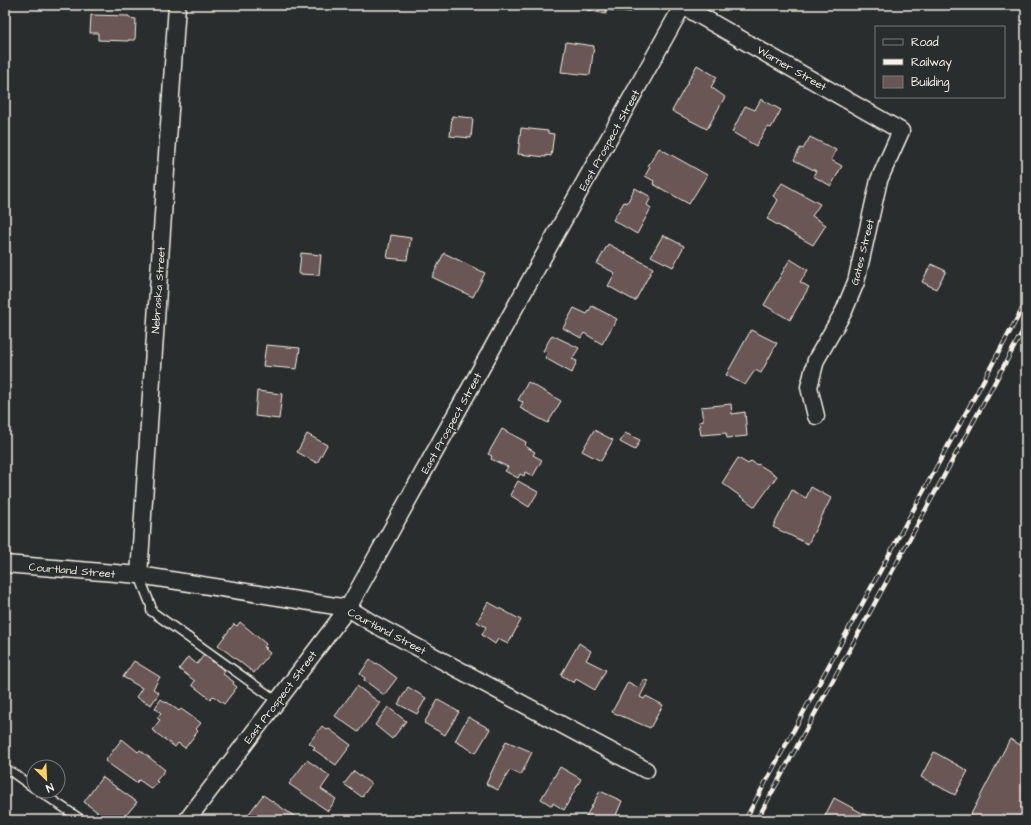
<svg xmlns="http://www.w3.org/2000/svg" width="1031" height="825" viewBox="0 0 1031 825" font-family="'Architects Daughter',sans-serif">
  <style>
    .building { fill: #695754; stroke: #f4f1e8 }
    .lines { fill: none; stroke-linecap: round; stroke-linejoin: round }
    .service-casing { stroke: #f4f1e8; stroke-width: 11 }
    .minor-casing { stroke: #f4f1e8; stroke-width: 19 }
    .service { stroke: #2a2d2e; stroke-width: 8 }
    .minor { stroke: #2a2d2e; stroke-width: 16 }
    .rail-casing { stroke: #f4f1e8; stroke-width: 4.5 }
    .rail { stroke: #2a2d2e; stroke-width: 3; stroke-dasharray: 9; stroke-linecap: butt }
    .labels { text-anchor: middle; stroke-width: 3; stroke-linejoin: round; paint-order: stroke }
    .street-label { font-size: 11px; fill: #f4f1e8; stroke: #2a2d2e }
  </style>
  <rect width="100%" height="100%" fill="#2a2d2e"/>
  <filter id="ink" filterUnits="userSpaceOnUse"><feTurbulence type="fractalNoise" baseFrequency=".025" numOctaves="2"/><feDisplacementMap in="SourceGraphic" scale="8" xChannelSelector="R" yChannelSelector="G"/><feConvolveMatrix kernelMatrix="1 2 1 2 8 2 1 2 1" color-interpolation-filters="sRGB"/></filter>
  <g filter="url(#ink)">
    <g class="building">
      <polygon points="588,5 632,5 631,12 606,10 606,14 587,10"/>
      <polygon points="91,15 129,16 129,18 136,19 135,40 128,40 128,41 98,40 98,33 90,33"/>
      <polygon points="566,42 594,46 590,75 561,72"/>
      <polygon points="697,65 717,77 711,87 725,97 707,129 672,111"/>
      <polygon points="761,99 781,110 771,128 767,127 756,146 732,132 745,106 755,110"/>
      <polygon points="452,116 473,118 471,138 450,136"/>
      <polygon points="521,128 548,131 548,133 554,134 551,156 546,155 546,157 518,154"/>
      <polygon points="810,137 836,150 831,160 842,166 831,186 813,176 816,171 794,160 800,148 803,149"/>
      <polygon points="659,148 707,175 689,204 653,184 654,181 645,176 650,167 648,166"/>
      <polygon points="782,183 820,204 812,216 826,225 813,245 767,219 778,200 773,196"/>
      <polygon points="635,188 651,197 647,205 651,208 637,234 613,220 624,202 627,203"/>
      <polygon points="391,235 411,238 407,260 387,258"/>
      <polygon points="663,235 684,246 673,267 651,256"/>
      <polygon points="608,244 653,268 635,301 608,286 615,273 597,264"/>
      <polygon points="301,253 321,255 319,275 299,274"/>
      <polygon points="444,253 485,273 473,297 432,277"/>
      <polygon points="790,259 808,270 800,282 809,287 790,320 764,305"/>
      <polygon points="931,264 946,271 936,289 922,282"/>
      <polygon points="592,306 617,319 602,344 584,333 581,338 563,328 574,308 587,314"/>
      <polygon points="751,330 777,343 761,373 755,370 745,385 726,375"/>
      <polygon points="552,335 579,348 572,359 577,361 572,373 545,358 548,352 543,351"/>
      <polygon points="266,345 300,348 297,369 263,366"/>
      <polygon points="528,382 561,401 548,423 520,408 523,402 518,400"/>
      <polygon points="257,391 282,394 279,419 255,416"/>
      <polygon points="731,404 732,414 745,412 747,436 727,438 726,433 701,435 699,422 703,421 701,407"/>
      <polygon points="502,429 526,442 525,446 535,452 533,455 542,460 533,476 525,472 524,476 520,474 518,478 505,471 508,467 491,459 492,456 488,454"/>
      <polygon points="594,430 613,440 601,461 582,451"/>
      <polygon points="625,433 640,440 635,450 620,442"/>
      <polygon points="307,434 327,445 317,463 297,452"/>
      <polygon points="738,458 748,464 751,461 757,465 758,464 777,476 755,507 722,483"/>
      <polygon points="518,481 538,492 529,507 510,495"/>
      <polygon points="811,487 831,498 808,544 773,527 792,490 806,498"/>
      <polygon points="488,602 521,620 508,644 498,639 495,644 482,635 486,627 477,622"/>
      <polygon points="240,622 266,644 264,647 267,648 265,649 270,653 254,673 218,645 234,624 237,626"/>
      <polygon points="579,643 591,651 586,660 606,670 595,690 576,679 574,683 561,675"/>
      <polygon points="204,655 225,671 223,674 234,682 233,684 237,687 224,704 213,696 210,699 192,685 195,681 179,669 188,657 197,664"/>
      <polygon points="370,659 376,664 377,663 397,678 384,695 364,680 365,678 360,674"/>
      <polygon points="134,661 160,677 153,689 159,693 151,705 136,697 142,688 123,677"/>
      <polygon points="643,680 648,681 640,697 644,699 646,696 663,705 650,728 612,712 628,682 639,688"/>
      <polygon points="357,686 380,703 358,732 335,716"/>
      <polygon points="408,687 426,698 417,714 398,704"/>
      <polygon points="161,699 166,703 167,702 179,711 181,709 201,723 196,729 198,731 185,748 178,743 175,747 152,730 160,720 157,718 161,713 155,708"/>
      <polygon points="438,700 459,712 445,735 424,723"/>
      <polygon points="388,707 406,721 392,739 375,725"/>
      <polygon points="468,717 490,729 476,753 455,741"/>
      <polygon points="322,726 327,730 329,729 351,745 336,765 313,749 315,747 309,743"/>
      <polygon points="122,739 138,752 140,750 165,770 156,781 158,782 152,789 139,780 136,783 105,761"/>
      <polygon points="1010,739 1026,748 1026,820 968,820"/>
      <polygon points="506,741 532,752 521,775 510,770 498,790 486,784"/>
      <polygon points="934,752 968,771 955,795 921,777"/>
      <polygon points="307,760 330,776 321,789 336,799 328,811 289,784"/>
      <polygon points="560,767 581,779 564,810 553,803 552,806 541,799"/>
      <polygon points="354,771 371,784 362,797 344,784"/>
      <polygon points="102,777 137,802 122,820 108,820 84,802"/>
      <polygon points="600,791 622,801 614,820 584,820"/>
      <polygon points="263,795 285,810 300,820 244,820"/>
      <polygon points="834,798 875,820 823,820"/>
    </g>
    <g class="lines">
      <defs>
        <g id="service">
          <polyline points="139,575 151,606 151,611 154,613 277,701"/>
          <polyline points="5,769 13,773 34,788"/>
          <polyline points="39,791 82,820"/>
        </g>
        <g id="minor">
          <polyline points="683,6 901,131 879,180 856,282 844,311 816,360 809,387 816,416"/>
          <polyline points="5,564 139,575 348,608 372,623 646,770"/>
          <polyline points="139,575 177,5"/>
          <polyline points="187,820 348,608 683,5"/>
        </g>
      </defs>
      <use href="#service" class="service-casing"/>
      <use href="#minor" class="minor-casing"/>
      <use href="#service" class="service"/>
      <use href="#minor" class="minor"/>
      <defs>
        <g id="rail">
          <polyline points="745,820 1026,302"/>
          <polyline points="757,820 1026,325"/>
        </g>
      </defs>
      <use href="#rail" class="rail-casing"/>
      <use href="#rail" class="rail"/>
    </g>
  </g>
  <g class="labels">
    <g class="street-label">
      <text transform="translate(792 68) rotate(30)" y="4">Warner Street</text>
      <text transform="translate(609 140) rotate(-61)" y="4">East Prospect Street</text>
      <text transform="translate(862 252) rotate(-76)" y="4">Gates Street</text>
      <text transform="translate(158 290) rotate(-86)" y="4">Nebraska Street</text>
      <text transform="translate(451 423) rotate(-61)" y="4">East Prospect Street</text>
      <text transform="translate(72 570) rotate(5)" y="4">Courtland Street</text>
      <text transform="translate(387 631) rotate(28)" y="4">Courtland Street</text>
      <text transform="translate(280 697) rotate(-53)" y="4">East Prospect Street</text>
    </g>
  </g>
  <rect width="1031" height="825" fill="none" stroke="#2a2d2e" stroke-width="20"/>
  <rect x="10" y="10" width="1011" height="805" fill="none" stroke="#f4f1e8" stroke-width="1.5" filter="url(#ink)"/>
  <rect x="875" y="26" width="130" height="72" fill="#2a2d2e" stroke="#7b7b78"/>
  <rect x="883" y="39" width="20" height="6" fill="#2a2d2e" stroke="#7b7b78"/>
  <text x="911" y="46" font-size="12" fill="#f4f1e8">Road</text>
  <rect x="883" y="59" width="20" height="6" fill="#f4f1e8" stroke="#7b7b78"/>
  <text x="911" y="66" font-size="12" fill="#f4f1e8">Railway</text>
  <rect x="883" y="76" width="20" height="12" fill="#695754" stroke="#7b7b78"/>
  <text x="911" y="86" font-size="12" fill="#f4f1e8">Building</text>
  <g transform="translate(46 779) rotate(156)"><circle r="19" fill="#2a2d2e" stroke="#7b7b78"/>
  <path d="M0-3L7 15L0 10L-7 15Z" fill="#ffd166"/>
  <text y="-6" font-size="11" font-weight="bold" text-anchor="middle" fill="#f4f1e8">N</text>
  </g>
</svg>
